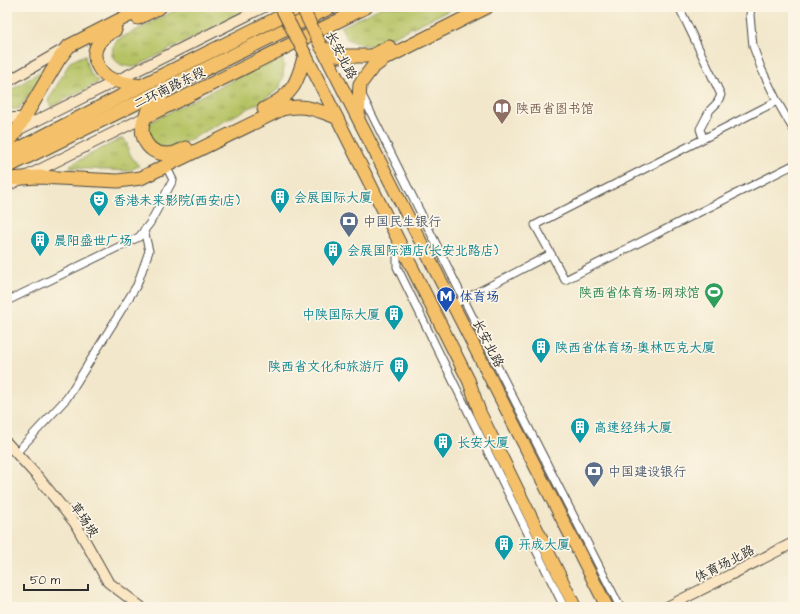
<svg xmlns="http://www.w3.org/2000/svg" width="800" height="614" viewBox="0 0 800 614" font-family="'Architects Daughter','LXGW WenKai TC',sans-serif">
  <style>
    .grass { fill: url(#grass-tufts); stroke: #707748 }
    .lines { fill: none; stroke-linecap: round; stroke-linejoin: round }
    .street-casing { stroke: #494743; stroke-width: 9 }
    .secondary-casing { stroke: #494743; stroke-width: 12 }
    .primary-casing { stroke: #494743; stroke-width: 14 }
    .highway-casing { stroke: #494743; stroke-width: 15 }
    .street { stroke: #fff; stroke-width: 7 }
    .secondary { stroke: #fbe6c3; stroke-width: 10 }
    .primary { stroke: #f4c16a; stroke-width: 12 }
    .highway { stroke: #f4c16a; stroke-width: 13 }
    .primary-bridge-casing { stroke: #494743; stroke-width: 14; stroke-linecap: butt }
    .primary-bridge { stroke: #f4c16a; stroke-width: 12 }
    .labels { text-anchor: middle; stroke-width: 3.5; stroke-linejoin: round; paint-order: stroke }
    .street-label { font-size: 13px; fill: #2b2b2b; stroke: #fcf5e5 }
    .education-label { font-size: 13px; fill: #785e54; stroke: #fcf5e5; text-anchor: start }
    .culture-label { font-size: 13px; fill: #0d838f; stroke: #fcf5e5; text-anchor: start }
    .service-label { font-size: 13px; fill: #4e5e75; stroke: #fcf5e5; text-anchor: start }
    .leisure-label { font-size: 13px; fill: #27864d; stroke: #fcf5e5; text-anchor: end }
    .transit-label { font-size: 13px; fill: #164399; stroke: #fcf5e5; text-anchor: start }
  </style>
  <defs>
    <pattern id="grass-tufts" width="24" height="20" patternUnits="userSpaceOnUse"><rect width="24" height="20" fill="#b6c365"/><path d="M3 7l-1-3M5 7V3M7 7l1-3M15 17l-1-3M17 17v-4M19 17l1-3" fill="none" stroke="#949f53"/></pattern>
  </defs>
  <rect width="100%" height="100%" fill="#fcf5e5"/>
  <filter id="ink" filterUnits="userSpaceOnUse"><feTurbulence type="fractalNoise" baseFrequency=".025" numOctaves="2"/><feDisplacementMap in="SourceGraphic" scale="8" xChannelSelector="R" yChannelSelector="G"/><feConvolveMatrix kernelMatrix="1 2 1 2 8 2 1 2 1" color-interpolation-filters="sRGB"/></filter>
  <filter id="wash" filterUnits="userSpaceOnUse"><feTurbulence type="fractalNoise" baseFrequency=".012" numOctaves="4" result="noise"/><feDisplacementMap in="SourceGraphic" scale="16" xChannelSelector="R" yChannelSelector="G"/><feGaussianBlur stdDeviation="0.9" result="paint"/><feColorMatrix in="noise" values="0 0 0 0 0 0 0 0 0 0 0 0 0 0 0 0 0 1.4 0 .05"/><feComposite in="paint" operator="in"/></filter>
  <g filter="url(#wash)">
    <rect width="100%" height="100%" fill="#f2e7cb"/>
    <g class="grass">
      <path d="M182,7h71l-118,60c-12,0 -16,-2 -23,-11l1,-9 4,-7z"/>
      <polygon points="382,7 456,7 372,46 359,44 347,39 341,27"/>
      <path d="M85,55c2,14 4,18 14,27l-48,25 -3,-6 22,-39z"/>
      <polygon points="281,56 284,65 283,77 279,89 262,101 172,149 157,147 147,134 150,122"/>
      <polygon points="47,67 19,109 7,109 7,93"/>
      <path d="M120,139h4l3,4c0,9 6,16 12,23l-11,5 -56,-3 -2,-3z"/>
    </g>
  </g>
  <g filter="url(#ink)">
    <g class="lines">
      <defs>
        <g id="street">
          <polyline points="679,7 721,95 717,103 710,110 700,129 703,138"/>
          <polyline points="751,7 750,15 753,46 761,68 777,101 793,129"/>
          <polyline points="361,93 488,348 620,607"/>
          <polyline points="397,243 397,267 564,607"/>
          <polyline points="551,254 535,225 777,101"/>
          <polyline points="7,301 139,237 150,223 173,180 166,166"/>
          <polyline points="453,305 551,254 565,280 793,165"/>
          <polyline points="16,453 67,398 137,285 149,251 144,230"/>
        </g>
        <g id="secondary">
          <polyline points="7,82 66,48"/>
          <polyline points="7,118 29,118"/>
          <polyline points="18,130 264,7"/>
          <polyline points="7,186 145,117"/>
          <polyline points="7,443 38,477 75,523 108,582 141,607"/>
          <polyline points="667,607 793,543"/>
        </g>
        <g id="primary">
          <polyline points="321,46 607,607"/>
          <polyline points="305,54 469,381 480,413 575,607"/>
        </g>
        <g id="highway">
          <polyline points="138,18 160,7"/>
          <path d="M115,30c-14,7 -26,19 -17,36 3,6 7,10 13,13 9,4 19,5 30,7"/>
          <polyline points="321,46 332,53 340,56 372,56 389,47"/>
          <path d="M164,92c-6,7 -15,16 -19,25 -8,17 2,38 23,37 7,0 12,-3 18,-6"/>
          <path d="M264,109c29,-14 33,-25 41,-55"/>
          <polyline points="147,116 366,7"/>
          <polyline points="358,116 360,84 372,68 384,59 487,7"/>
          <polyline points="7,144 14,135 59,59 69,46 145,7"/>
          <polyline points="7,155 141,86 300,7"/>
          <polyline points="7,167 331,7"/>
          <path d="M7,179l32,-2 79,4 23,-3 141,-69c23,-5 32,0 54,8"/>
        </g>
      </defs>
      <use href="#street" class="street-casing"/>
      <use href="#secondary" class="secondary-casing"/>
      <use href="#primary" class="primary-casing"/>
      <use href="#highway" class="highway-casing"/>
      <use href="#street" class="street"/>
      <use href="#secondary" class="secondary"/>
      <use href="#primary" class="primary"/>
      <use href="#highway" class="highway"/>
      <defs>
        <g id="primary-bridge">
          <polyline points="281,7 305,54"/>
          <polyline points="302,7 321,46"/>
        </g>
      </defs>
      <use href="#primary-bridge" class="primary-bridge-casing"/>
      <use href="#primary-bridge" class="primary-bridge"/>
    </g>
  </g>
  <defs>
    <symbol id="library-pin" viewBox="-11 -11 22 30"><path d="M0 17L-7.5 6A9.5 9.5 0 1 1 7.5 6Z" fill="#8d6e63" stroke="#fcf5e5"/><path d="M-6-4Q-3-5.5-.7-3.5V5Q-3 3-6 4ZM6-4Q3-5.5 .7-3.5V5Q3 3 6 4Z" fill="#fff"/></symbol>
    <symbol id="building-pin" viewBox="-11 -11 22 30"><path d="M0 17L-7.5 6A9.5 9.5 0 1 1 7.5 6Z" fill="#0f9aa8" stroke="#fcf5e5"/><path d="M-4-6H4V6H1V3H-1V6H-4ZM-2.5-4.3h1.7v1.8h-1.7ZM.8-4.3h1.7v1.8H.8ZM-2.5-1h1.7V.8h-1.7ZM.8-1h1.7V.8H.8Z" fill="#fff"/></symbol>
    <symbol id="theatre-pin" viewBox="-11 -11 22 30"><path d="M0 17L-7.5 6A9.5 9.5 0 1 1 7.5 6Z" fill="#0f9aa8" stroke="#fcf5e5"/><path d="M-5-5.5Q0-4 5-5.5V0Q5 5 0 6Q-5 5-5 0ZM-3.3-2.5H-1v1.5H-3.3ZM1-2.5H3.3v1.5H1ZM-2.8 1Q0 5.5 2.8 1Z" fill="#fff"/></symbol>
    <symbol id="bank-pin" viewBox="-11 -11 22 30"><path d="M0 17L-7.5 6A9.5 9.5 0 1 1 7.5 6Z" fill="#5c6f8a" stroke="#fcf5e5"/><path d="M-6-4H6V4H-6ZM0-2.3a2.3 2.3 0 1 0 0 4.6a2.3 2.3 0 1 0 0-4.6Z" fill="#fff"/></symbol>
    <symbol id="stadium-pin" viewBox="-11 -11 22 30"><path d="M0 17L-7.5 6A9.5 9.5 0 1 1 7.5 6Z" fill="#2e9e5b" stroke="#fcf5e5"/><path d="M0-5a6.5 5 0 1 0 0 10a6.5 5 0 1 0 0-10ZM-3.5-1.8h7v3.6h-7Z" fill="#fff"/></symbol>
    <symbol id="metro-pin" viewBox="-11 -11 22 30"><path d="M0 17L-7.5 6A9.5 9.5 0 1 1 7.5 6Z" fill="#1a4fb4" stroke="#fcf5e5"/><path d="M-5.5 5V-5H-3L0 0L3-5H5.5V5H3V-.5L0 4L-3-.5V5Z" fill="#fff"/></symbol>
  </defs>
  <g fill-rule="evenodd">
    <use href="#library-pin" x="491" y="97" width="22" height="30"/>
    <use href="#building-pin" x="269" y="186" width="22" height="30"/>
    <use href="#theatre-pin" x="88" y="189" width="22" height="30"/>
    <use href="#bank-pin" x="338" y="210" width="22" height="30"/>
    <use href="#building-pin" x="29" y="229" width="22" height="30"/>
    <use href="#building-pin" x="322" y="239" width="22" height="30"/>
    <use href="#stadium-pin" x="703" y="281" width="22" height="30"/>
    <use href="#metro-pin" x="435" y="285" width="22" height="30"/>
    <use href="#building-pin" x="383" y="303" width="22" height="30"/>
    <use href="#building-pin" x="530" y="336" width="22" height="30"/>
    <use href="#building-pin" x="388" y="355" width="22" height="30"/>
    <use href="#building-pin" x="569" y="416" width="22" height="30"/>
    <use href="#building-pin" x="432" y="431" width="22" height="30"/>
    <use href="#bank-pin" x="583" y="460" width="22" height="30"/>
    <use href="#building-pin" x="493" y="533" width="22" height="30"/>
  </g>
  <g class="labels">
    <g class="street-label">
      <text transform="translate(342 55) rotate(63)" y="5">长安北路</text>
      <text transform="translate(169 87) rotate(-26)" y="5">二环南路东段</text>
      <text transform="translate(489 343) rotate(63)" y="5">长安北路</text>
      <text transform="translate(85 519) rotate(56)" y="5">草场坡</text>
      <text transform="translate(724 563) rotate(-27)" y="5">体育场北路</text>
    </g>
    <g class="education-label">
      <text x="516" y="113">陕西省图书馆</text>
    </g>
    <g class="culture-label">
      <text x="294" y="202">会展国际大厦</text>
      <text x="113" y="205">香港未来影院(西安1店)</text>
      <text x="54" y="245">晨阳盛世广场</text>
      <text x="347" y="255">会展国际酒店(长安北路店)</text>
      <text x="380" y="319" text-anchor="end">中陕国际大厦</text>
      <text x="555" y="352">陕西省体育场-奥林匹克大厦</text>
      <text x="385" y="371" text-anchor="end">陕西省文化和旅游厅</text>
      <text x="594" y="432">高速经纬大厦</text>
      <text x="457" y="447">长安大厦</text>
      <text x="518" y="549">开成大厦</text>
    </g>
    <g class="service-label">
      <text x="363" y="226">中国民生银行</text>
      <text x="608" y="476">中国建设银行</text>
    </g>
    <g class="leisure-label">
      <text x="700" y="297">陕西省体育场-网球馆</text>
    </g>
    <g class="transit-label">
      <text x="460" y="301">体育场</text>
    </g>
  </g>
  <rect width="800" height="614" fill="none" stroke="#fcf5e5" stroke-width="24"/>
  <path d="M24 584v6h64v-6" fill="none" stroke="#2b2b2b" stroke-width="2"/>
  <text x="30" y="584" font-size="12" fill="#2b2b2b" stroke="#fcf5e5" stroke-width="3" paint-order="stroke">50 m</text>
</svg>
